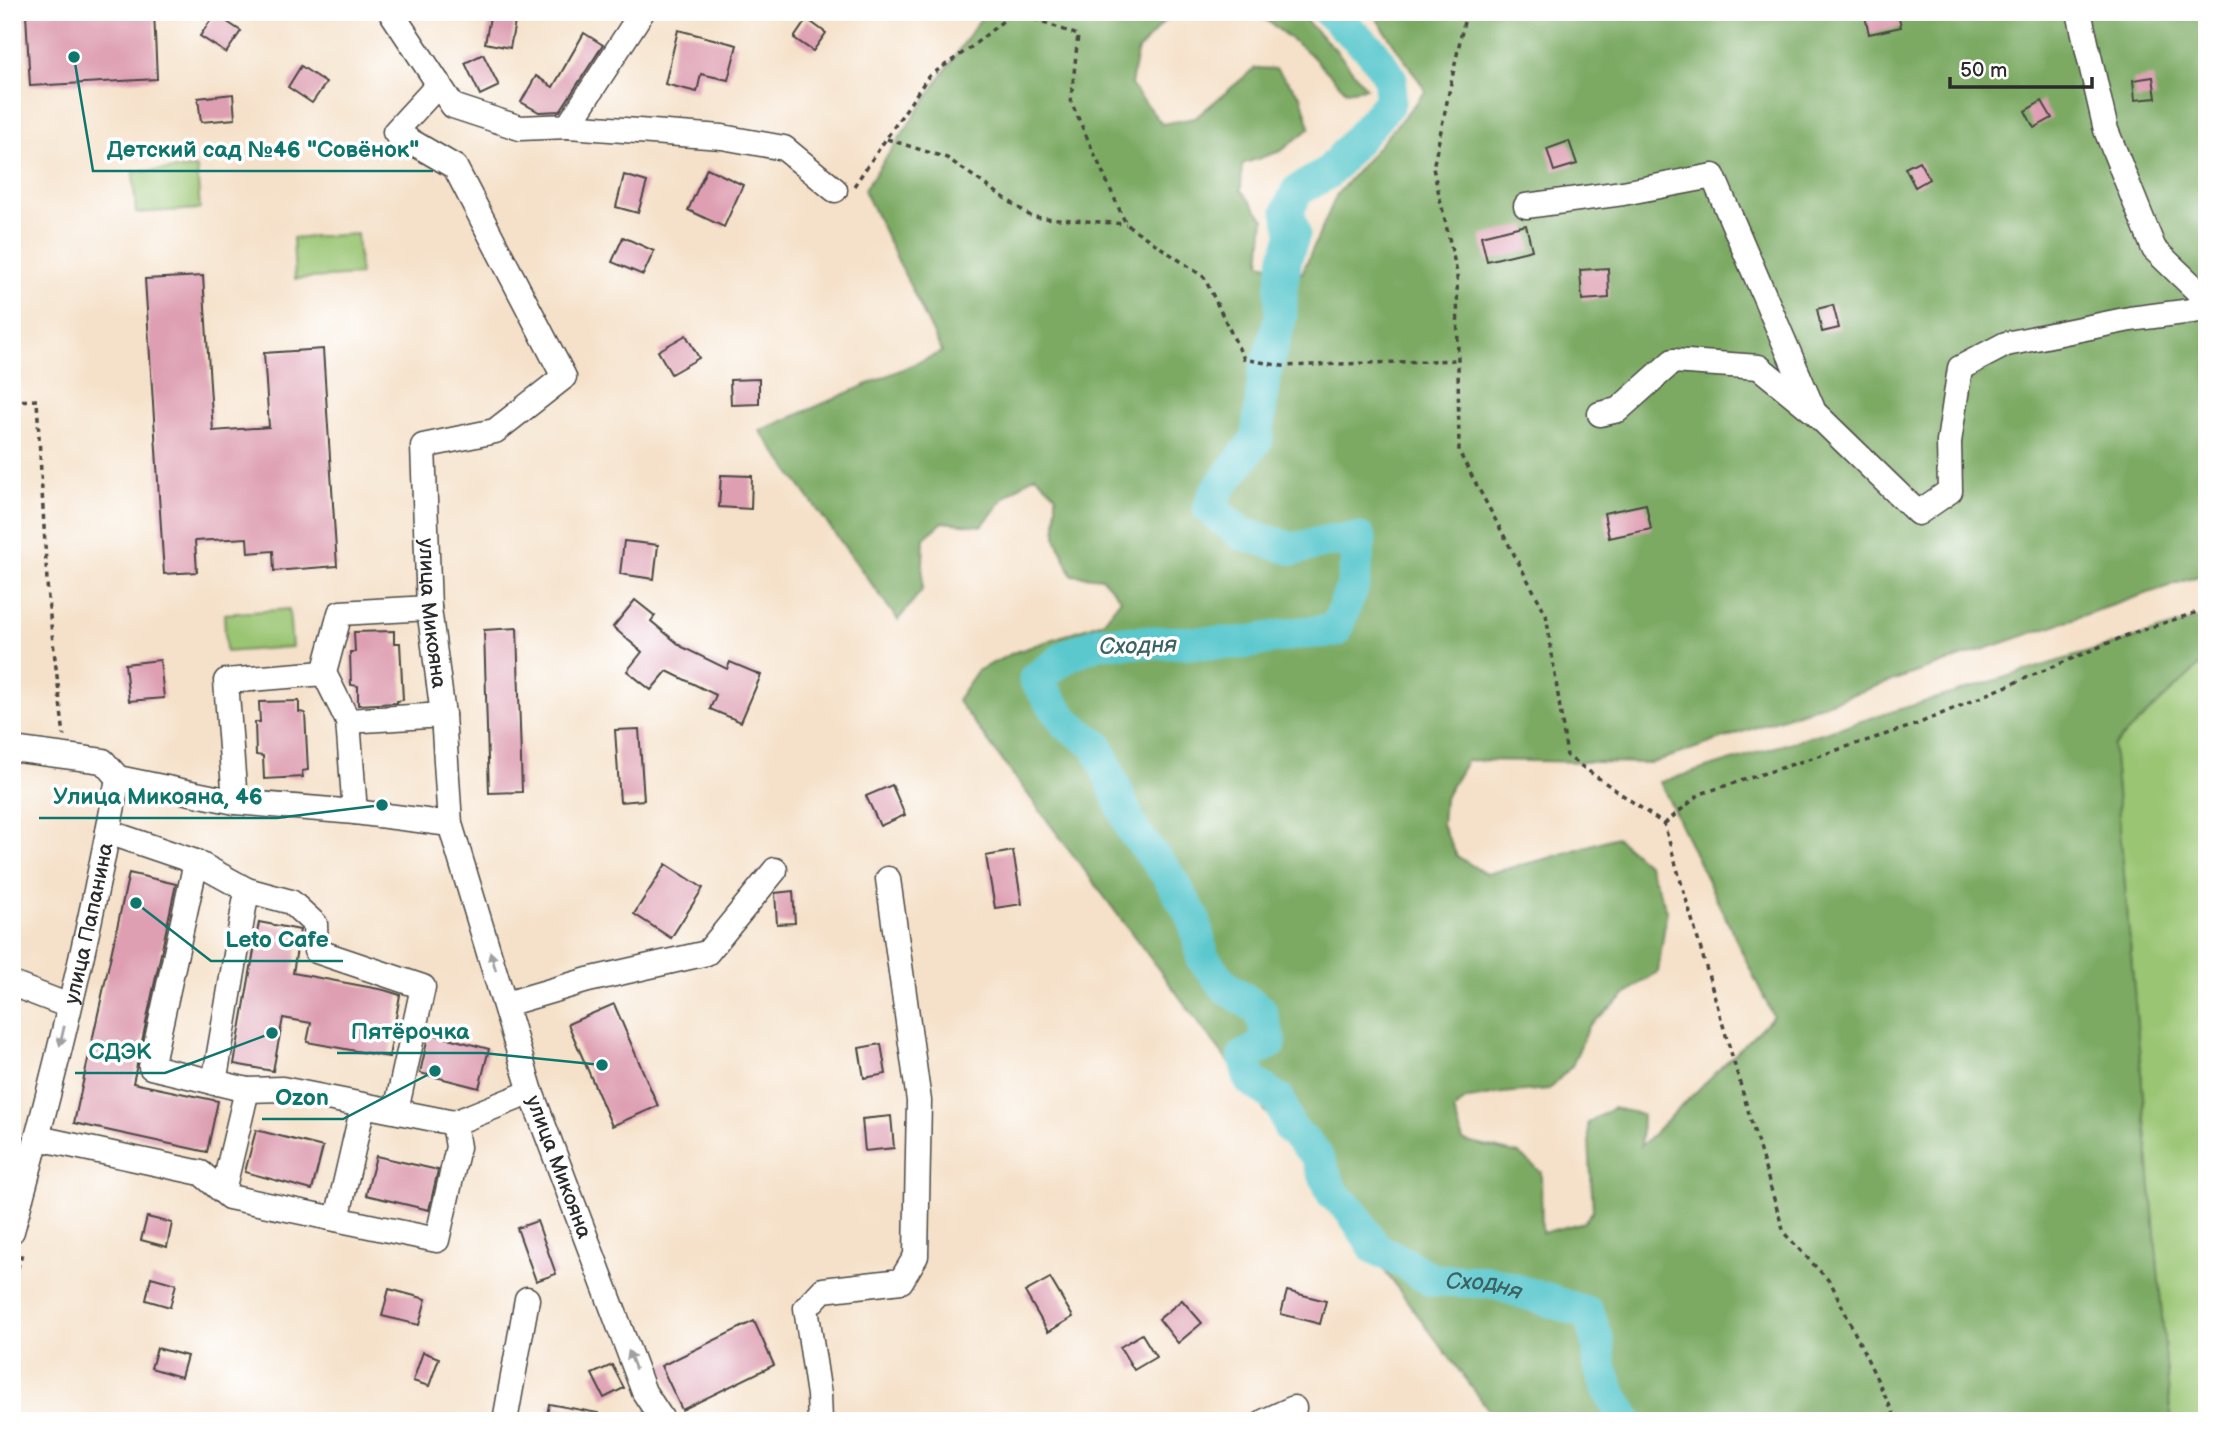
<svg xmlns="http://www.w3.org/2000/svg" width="2219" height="1433" viewBox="0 0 2219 1433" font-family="'Balsamiq Sans',sans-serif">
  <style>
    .green { fill: #9ac572; stroke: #62784e; stroke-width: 2 }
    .forest { fill: #7baa64; stroke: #536a48; stroke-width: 2 }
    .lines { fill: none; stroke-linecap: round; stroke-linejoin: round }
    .river { stroke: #5ac8cd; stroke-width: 33 }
    .building { fill: #de9fb2 }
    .minor-casing { stroke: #494643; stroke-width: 27 }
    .path { stroke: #494643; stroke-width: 3.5; stroke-dasharray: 5 5; stroke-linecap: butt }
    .minor { stroke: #fff; stroke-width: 24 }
    .oneway { fill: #a0a0a0 }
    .labels { text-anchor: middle; stroke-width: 7; stroke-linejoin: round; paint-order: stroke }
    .street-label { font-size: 21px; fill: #2b2b2b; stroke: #fff }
    .water-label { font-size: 23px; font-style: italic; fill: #3b6264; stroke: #fff }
    .leader { fill: none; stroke: #0f766e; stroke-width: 2.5 }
    .callout-dot { fill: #0f766e; stroke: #fff; stroke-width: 2.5 }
    .callout-label { font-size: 23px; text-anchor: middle; font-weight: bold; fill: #0f766e; stroke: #fff; stroke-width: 7; stroke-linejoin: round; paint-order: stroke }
  </style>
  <rect width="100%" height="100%" fill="#fff"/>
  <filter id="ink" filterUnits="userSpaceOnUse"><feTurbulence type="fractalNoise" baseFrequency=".0143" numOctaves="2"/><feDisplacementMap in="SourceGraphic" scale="14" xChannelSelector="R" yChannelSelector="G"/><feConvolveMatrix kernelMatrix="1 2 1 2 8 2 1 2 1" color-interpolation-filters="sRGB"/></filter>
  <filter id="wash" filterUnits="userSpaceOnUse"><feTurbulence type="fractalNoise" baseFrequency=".00686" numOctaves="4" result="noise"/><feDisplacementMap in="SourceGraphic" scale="28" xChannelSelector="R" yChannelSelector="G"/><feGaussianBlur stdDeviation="1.57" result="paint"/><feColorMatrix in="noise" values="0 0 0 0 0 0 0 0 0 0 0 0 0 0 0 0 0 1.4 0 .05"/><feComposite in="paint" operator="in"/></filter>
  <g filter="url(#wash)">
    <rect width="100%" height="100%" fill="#f5e1c9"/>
    <g class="green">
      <polygon points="197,168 200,209 136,213 133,172"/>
      <polygon points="357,234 360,275 295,279 293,238"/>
      <polygon points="289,609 292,647 226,652 224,614"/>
      <polygon points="2207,658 2207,1421 2171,1421 2113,746"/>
    </g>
    <g class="forest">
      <polygon points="985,12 1191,12 1165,20 1137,52 1131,85 1162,124 1195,118 1255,68 1276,69 1301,96 1310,128 1281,151 1242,164 1241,190 1264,219 1260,263 1302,273 1337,194 1426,91 1372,12 2207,12 2207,573 1652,763 1467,760 1444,799 1442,825 1457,856 1486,874 1549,858 1616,837 1648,865 1667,910 1658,972 1636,986 1589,1026 1572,1066 1549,1089 1503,1093 1464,1100 1454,1110 1463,1141 1519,1154 1541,1172 1542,1233 1584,1222 1593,1211 1588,1123 1613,1108 1642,1114 1641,1146 1773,1016 1660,782 2207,616 2207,658 2113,746 2171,1421 1497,1421 957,700 977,671 1013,653 1103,622 1121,599 1102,578 1072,575 1056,538 1056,495 1035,475 1005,497 982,526 943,522 924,538 922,590 898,620 760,431 942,352 864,190"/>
      <polygon points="1242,12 1297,12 1335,49 1366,88 1346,91 1309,53 1266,20"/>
    </g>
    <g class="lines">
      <path class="river" id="s1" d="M1329,12l44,40 18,27 -2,24 -61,70 -31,18 -9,20 6,23 -8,23 -5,32v27l-17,60 -7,63 -41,53 -7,16 33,26 52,15 34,-8 32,-2 -7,46 -18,46 -35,2 -58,10 -142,-1 -30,12 -35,25 31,44 31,23 36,85 35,44 26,44 9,40 23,28 34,23 10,33 -26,13 6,24 29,20 10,27 26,26 18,41 19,18 23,36 26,13 30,19 60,2 97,31 10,28 2,26 11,28 16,26"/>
    </g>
    <g id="blocks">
      <g class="building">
        <polygon points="60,12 154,12 157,79 30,86 26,14"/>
        <polygon points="491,12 517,12 510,48 485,43"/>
        <polygon points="1864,12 1898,12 1901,27 1869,34"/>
        <polygon points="215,14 241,31 226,53 200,36"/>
        <polygon points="807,19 826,33 813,51 794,38"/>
        <polygon points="678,30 737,45 728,80 701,74 697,92 665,84"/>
        <polygon points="584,33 603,45 560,111 539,112 521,102 536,76 553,87"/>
        <polygon points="483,54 499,86 480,95 465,63"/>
        <polygon points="301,66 326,83 312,103 288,87"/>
        <polygon points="2153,77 2156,98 2135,100 2133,80"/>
        <polygon points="233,94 235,119 201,122 198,98"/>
        <polygon points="2042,101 2052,118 2034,128 2025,111"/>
        <polygon points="1569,141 1577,164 1554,171 1547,149"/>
        <polygon points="1919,161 1929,179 1915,187 1905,168"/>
        <polygon points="707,168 743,185 724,227 688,210"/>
        <polygon points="624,175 647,182 638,213 616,207"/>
        <polygon points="1526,225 1532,250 1487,261 1481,236"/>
        <polygon points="623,237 654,251 643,275 612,262"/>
        <polygon points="1608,268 1609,298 1582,300 1580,270"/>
        <polygon points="203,276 213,431 269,427 264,353 323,349 337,566 274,571 273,551 248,553 247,538 195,541 197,572 164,574 145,279"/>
        <polygon points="1833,305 1839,328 1822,332 1817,309"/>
        <polygon points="686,335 699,358 671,374 658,351"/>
        <polygon points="759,379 759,404 731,405 730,380"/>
        <polygon points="721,475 752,476 751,509 719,507"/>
        <polygon points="1646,504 1651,529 1609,538 1604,513"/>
        <polygon points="624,541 658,545 654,579 620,574"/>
        <polygon points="635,600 655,616 651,621 682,647 727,669 730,662 761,675 741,722 710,709 716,695 667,671 651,690 627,671 642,652 613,627"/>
        <polygon points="517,628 522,792 489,793 484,630"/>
        <polygon points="394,631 394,643 400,643 403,700 397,701 397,703 358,705 358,686 351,685 350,652 355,652 354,632"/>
        <polygon points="160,660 164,698 129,701 125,664"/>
        <polygon points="299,701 299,712 305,713 308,770 302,771 303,777 264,779 263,756 256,755 255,722 260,722 259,702"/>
        <polygon points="639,729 644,800 620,802 615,730"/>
        <polygon points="892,785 905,815 880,826 866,796"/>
        <polygon points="1013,851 1022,904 995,908 986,856"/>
        <polygon points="666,864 703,888 671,938 634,914"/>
        <polygon points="129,873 176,884 133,1083 218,1101 207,1152 74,1123"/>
        <polygon points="793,891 795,923 777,924 775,893"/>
        <polygon points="259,922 300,930 293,973 384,990 400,995 389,1057 307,1042 311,1023 283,1018 273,1071 234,1064"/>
        <polygon points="614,1004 658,1106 612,1126 568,1024"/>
        <polygon points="429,1033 489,1049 479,1088 420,1073"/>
        <polygon points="881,1044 886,1074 864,1078 859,1048"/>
        <polygon points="891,1116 894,1148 865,1151 862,1119"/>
        <polygon points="256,1130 323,1147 312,1190 245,1172"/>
        <polygon points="376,1156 438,1170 429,1210 366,1195"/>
        <polygon points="147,1217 172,1223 167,1247 141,1240"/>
        <polygon points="537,1221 556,1274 536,1281 517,1228"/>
        <polygon points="151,1277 176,1284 170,1307 146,1300"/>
        <polygon points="1050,1278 1073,1317 1048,1332 1025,1292"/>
        <polygon points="389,1289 426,1299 419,1325 382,1316"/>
        <polygon points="1287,1291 1326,1301 1320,1324 1281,1314"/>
        <polygon points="1182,1300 1202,1323 1178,1343 1159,1319"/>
        <polygon points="754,1321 774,1365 682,1410 661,1366"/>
        <polygon points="1142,1334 1156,1357 1134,1370 1120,1347"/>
        <polygon points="157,1348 187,1356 181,1377 151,1368"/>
        <polygon points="423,1352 439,1358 429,1386 413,1381"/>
        <polygon points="612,1365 624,1388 604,1398 592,1374"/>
        <polygon points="549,1404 598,1413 597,1421 546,1421"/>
      </g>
    </g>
  </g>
  <g filter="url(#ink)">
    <use href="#blocks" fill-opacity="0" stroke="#494643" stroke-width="2"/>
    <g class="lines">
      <defs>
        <g id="minor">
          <polyline points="391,12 453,106 520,128 568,126 642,12"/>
          <polyline points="2079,12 2106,130 2154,249 2207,300"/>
          <path id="s2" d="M439,84l-44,48 60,35 109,210 -69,54 -72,15 6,162 14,107 7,109"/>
          <polyline points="568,126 722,137 784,148 835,190"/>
          <polyline points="1526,206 1623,193 1713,176 1812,407"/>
          <polyline points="1600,414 1618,410 1673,361 1759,367 1813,411 1918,513 1950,491 1949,442 1960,368 2006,344 2130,319 2207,309"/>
          <polyline points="429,608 340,613 324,673 348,721 443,715"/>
          <polyline points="348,721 355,812"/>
          <path id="s3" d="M12,749l91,12 15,17 117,24 120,10 95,12 81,268 113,300 19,29"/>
          <polyline points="235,802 226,681 324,673"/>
          <polyline points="108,832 196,862 247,890 291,902 315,924 316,951 423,987 396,1111"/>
          <polyline points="196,862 151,1067 247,1090 282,1089 454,1123"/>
          <polyline points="12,984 69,1006"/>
          <polyline points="506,1004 588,980 707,953 775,870"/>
          <polyline points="214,1083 247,890"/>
          <polyline points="38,1138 201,1173 229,1197 437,1240 458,1147 454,1123 531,1092"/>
          <polyline points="223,1191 247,1090"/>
          <polyline points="337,1219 363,1106"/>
          <path id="s4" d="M12,1231c41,-149 79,-301 106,-453"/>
          <polyline points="505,1421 527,1299"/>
          <polyline points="820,1421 819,1395 806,1308 823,1290 901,1281 916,1256 919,1101 888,879"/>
          <polyline points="1265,1421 1294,1408"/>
        </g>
      </defs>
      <use href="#minor" class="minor-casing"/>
      <g class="path">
        <polyline points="1015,12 1078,35 1071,102 1126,224 1204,277 1244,359 1282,366 1458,360"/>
        <polyline points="1466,12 1433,168 1457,273 1459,452 1546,614 1567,756 1664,824 1784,1233 1831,1283 1897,1421"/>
        <polyline points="887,139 947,158 1032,217 1126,224"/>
        <polyline points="854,186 928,77 970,48 1014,12"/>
        <polyline points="12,401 37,400 48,599 64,736"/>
        <polyline points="1664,824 1700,794 1915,725 2130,634 2207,609"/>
        <polyline points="12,1288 23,1250"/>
      </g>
      <use href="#minor" class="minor"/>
    </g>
    <defs><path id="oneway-solid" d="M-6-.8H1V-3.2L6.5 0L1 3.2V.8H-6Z" transform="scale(1.75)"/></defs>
    <g class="oneway">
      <use href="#oneway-solid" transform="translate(493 961) rotate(-107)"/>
      <use href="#oneway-solid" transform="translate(62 1036) rotate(103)"/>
      <use href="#oneway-solid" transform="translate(632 1360) rotate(-111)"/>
    </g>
  </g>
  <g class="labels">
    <g class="street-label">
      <text dy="7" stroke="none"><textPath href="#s2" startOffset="700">улица Микояна</textPath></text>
      <text dy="7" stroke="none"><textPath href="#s4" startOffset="317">улица Папанина</textPath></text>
      <text dy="7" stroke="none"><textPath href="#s3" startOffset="810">улица Микояна</textPath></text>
    </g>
    <g class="water-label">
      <text transform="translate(1138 645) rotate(-2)" y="8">Сходня</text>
      <text dy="8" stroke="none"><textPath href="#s1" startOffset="1986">Сходня</textPath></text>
    </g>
  </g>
  <path class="leader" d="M74 57L93 171H433M382 805L277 818H39M136 903L211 961H343M602 1065L483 1053H337M272 1033L165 1073H75M435 1071L343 1119H262"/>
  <g class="callout-dot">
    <circle cx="74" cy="57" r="7"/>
    <circle cx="382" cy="805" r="7"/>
    <circle cx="136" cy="903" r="7"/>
    <circle cx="602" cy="1065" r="7"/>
    <circle cx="272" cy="1033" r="7"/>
    <circle cx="435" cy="1071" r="7"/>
  </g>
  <g class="callout-label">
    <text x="263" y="157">Детский сад №46 "Совёнок"</text>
    <text x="158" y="804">Улица Микояна, 46</text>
    <text x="277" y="947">Leto Cafe</text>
    <text x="410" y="1039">Пятёрочка</text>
    <text x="120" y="1059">СДЭК</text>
    <text x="302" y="1105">Ozon</text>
  </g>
  <rect width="2219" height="1433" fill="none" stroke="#fff" stroke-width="42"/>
  <path d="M1950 77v10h142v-10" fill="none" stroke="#2b2b2b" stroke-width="3.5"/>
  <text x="1960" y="77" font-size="21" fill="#2b2b2b" stroke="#ffffff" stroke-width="5" paint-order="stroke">50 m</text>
</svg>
